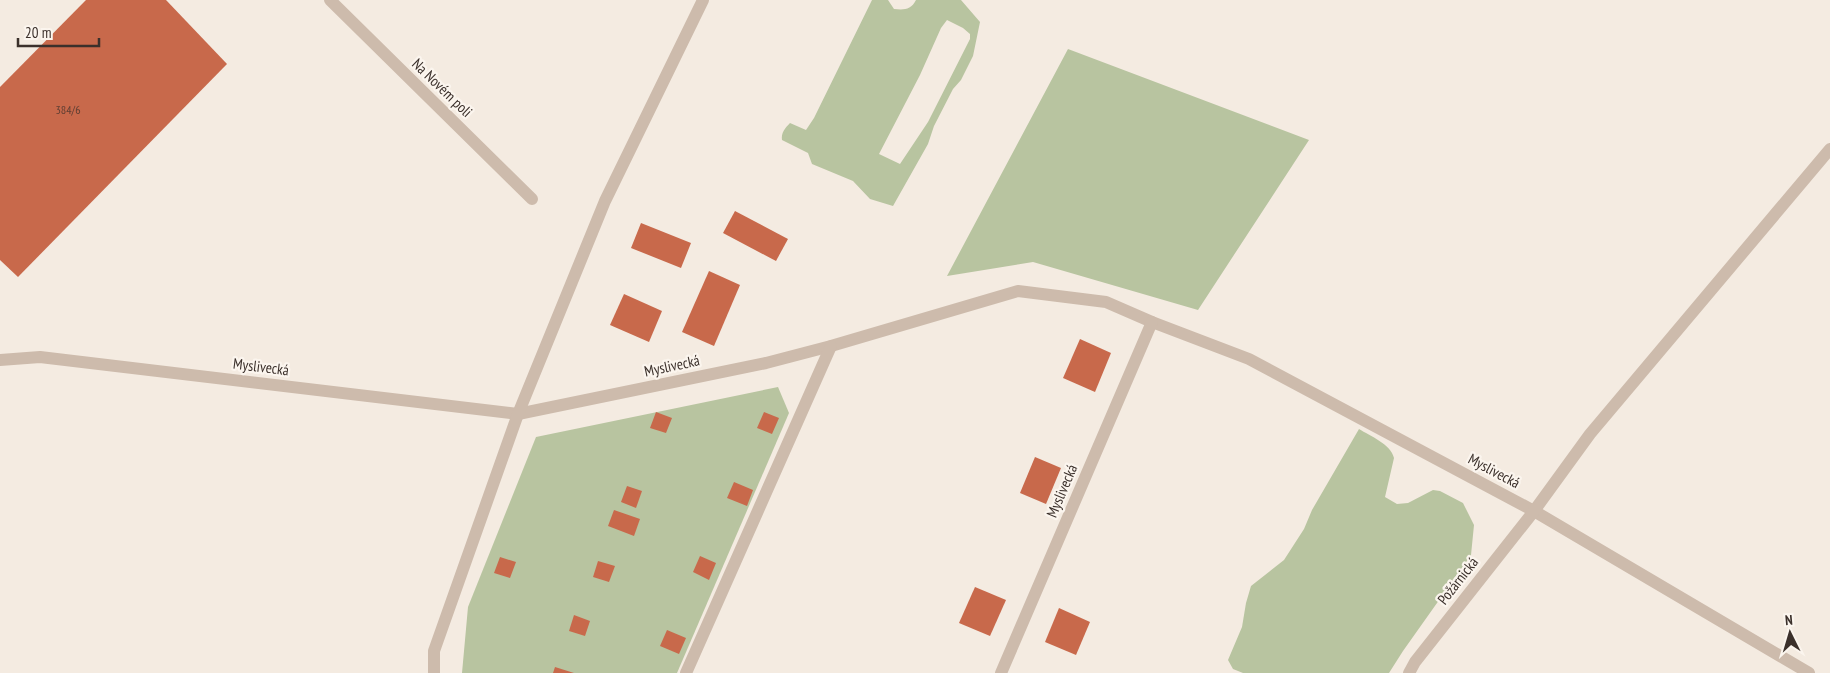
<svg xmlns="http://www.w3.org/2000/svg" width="1830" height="673" viewBox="0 0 1830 673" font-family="'PT Sans Narrow',sans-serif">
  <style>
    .green { fill: #b8c4a0; fill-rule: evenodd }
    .building { fill: #c8694b }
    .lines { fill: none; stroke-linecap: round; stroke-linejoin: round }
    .street { stroke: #cdbbac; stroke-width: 12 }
    .labels { text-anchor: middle; stroke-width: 4.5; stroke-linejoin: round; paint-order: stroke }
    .number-label { font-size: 12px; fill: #5e3e33 }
    .street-label { font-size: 15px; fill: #3b302b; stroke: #fbf5ee }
  </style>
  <rect width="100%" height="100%" fill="#f4ebe1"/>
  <g class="green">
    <path d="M872,0h16l6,9c10,1 17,1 22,-9h45l19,22 -7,34 -12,24 -8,9 -19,37 -6,18 -35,62 -23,-7 -17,-18 -41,-17 -4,-11 -26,-13c-1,-7 3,-12 8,-17l16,7 8,-12zM947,20l16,8 7,6v5l-42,83 -28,42 -21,-10 41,-79 21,-47z"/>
    <polygon points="1068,49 1309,140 1198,310 1033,262 947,276"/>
    <polygon points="778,387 789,413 677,673 462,673 468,607 536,437"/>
    <path d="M1359,429c11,7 32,15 35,29l-9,39 12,7 11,-1 25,-13 7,1 23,12 11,22 -3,30 -68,96 -14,22h-146l-10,-4 -5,-9 14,-33 4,-24 5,-17 33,-26 20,-31 8,-19z"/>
  </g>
  <g class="building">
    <polygon points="86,0 166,0 227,64 18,277 0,260 0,87"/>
    <polygon points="735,211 788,239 776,261 723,233"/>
    <polygon points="641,223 691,243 681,268 631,248"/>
    <polygon points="709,271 740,285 714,346 682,332"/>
    <polygon points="624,294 662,311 649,342 610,325"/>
    <polygon points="1080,339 1111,353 1095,392 1063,378"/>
    <polygon points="656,412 672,418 666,433 650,428"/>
    <polygon points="764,412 779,418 772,434 757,428"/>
    <polygon points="1035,457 1061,468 1046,504 1020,493"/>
    <polygon points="734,482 753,490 747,506 727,498"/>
    <polygon points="627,486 642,491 636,508 621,502"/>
    <polygon points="614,510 640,519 634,536 608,526"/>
    <polygon points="700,556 716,563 709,580 693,572"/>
    <polygon points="500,557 516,562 510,578 494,573"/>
    <polygon points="598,561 615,566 609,582 593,577"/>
    <polygon points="975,587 1006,600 990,636 959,623"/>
    <polygon points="1059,608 1090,622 1076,655 1045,642"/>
    <polygon points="574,615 590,621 585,636 569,631"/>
    <polygon points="667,630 686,638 679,654 660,646"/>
    <polygon points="555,667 574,673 553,673"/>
  </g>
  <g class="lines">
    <g class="street">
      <polyline points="330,0 532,199"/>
      <polyline points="0,360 40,357 518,414 766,363 831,346 1018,291 1106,302 1152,322 1249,359 1534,511 1809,673"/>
      <polyline points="434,673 434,651 518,414 605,201 703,0"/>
      <polyline points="686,673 831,346"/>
      <polyline points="1001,673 1152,322"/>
      <polyline points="1409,673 1415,662 1534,511 1590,434 1830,149"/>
    </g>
  </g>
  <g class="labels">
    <g class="number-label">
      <text x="68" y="114">384/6</text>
    </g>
    <g class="street-label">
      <text transform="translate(442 88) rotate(44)" y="5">Na Novém poli</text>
      <text transform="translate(672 366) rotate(-12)" y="5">Myslivecká</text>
      <text transform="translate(261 367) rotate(7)" y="5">Myslivecká</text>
      <text transform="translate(1494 471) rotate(28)" y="5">Myslivecká</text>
      <text transform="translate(1062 491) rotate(-67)" y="5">Myslivecká</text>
      <text transform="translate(1458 581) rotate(-52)" y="5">Požárnická</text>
    </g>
  </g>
  <g transform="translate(1790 633) rotate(355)" stroke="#fbf5ee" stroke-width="4" paint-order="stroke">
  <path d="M0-4L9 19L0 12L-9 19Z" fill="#3b302b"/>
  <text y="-8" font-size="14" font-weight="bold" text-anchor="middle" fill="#3b302b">N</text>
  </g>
  <path d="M18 38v8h81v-8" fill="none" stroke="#3b302b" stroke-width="2.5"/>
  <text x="25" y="38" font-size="15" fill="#3b302b" stroke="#fbf5ee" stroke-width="4" paint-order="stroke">20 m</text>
</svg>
